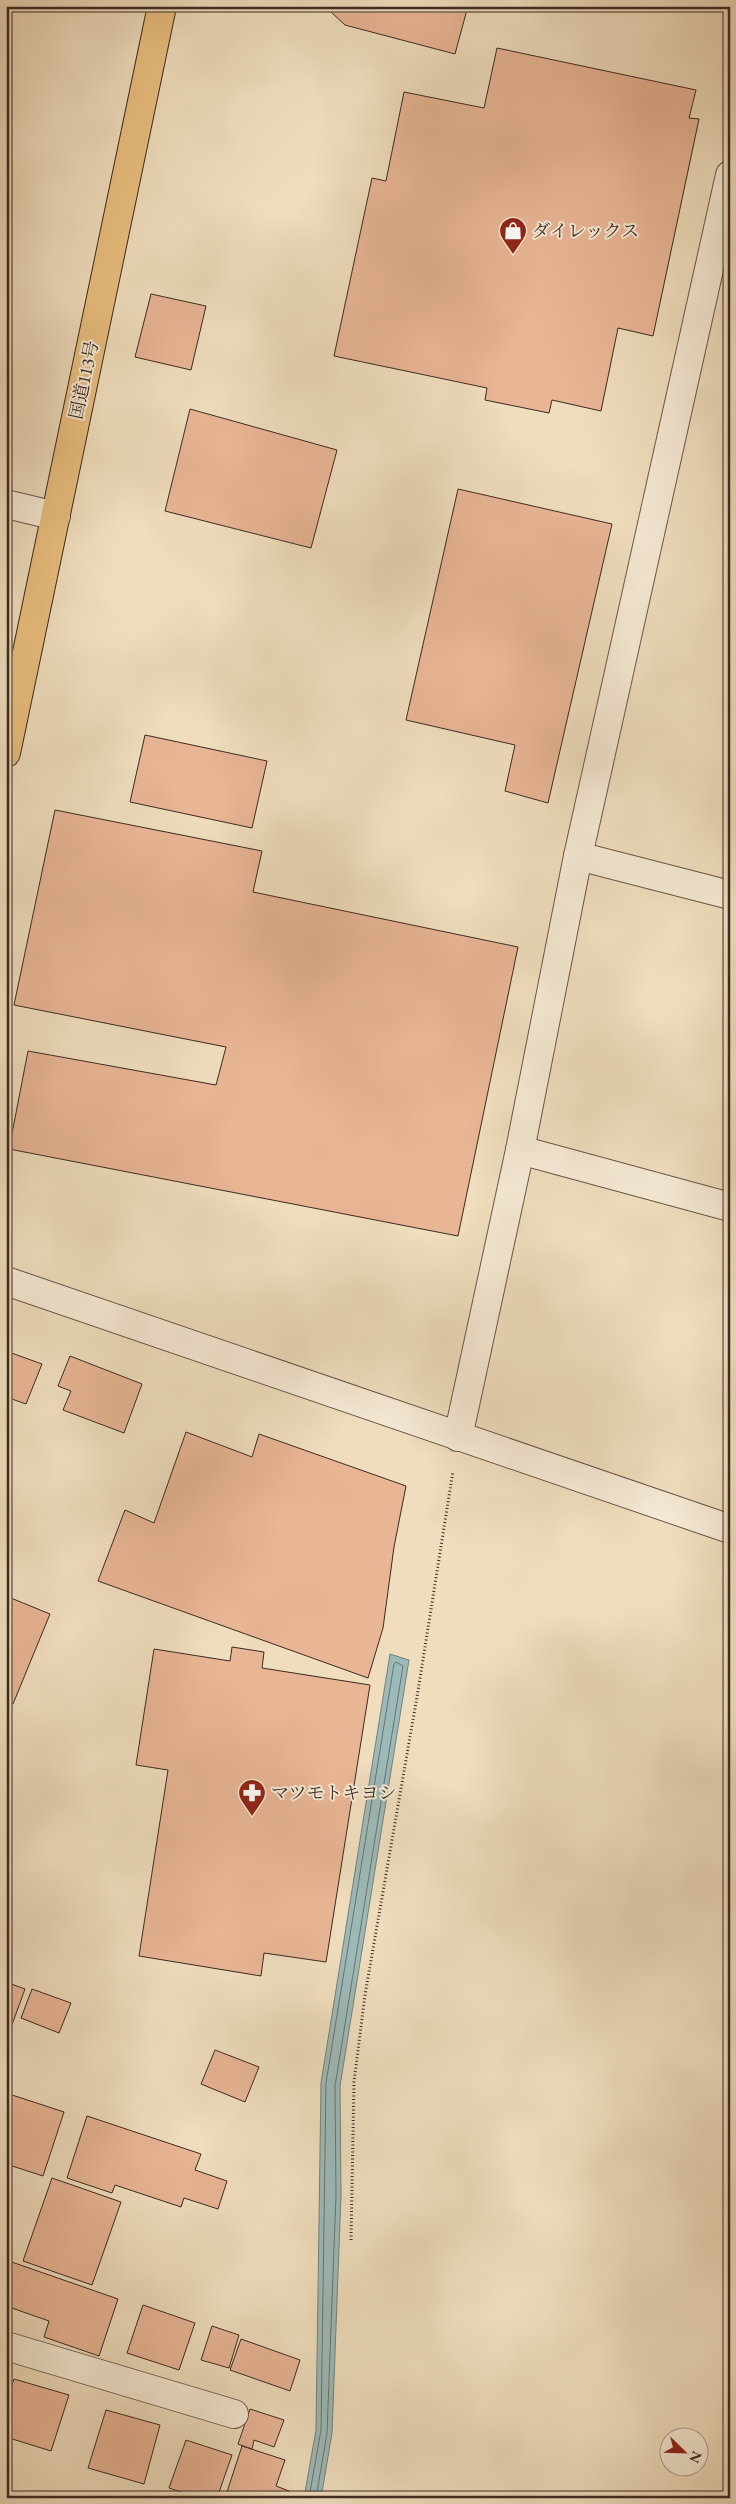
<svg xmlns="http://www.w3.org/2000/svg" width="736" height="2504" viewBox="0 0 736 2504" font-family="'EB Garamond','Noto Serif JP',serif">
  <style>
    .water { fill: #9cbab9; stroke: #76807d }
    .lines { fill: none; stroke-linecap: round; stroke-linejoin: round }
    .shore { stroke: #6c726e; stroke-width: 1 }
    .building { fill: #e8b595; stroke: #3c2a23 }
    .minor-casing { stroke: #69574a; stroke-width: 30 }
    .highway-casing { stroke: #3c2a23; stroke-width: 30 }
    .path { stroke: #3c2a23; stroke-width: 3; stroke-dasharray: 1 2.5; stroke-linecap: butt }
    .minor { stroke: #f5e9d4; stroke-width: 28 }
    .highway { stroke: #e8be7e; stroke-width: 28 }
    .labels { text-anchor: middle; stroke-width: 4; stroke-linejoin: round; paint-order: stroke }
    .poi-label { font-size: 18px; fill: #3c2a23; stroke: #f5e9d4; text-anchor: start }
    .street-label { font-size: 18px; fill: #3c2a23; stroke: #f5e9d4 }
  </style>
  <rect width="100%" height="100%" fill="#efddbd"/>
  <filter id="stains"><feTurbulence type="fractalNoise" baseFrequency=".004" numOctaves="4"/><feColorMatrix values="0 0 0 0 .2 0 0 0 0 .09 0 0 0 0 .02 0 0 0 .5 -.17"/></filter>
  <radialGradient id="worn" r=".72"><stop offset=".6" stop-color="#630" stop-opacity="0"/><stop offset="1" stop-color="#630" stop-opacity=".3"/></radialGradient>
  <polygon class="water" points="390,1654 409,1660 340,2086 341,2195 332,2433 321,2498 304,2498 316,2430 321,2083"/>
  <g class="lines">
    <polyline class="shore" points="309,2498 321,2430 326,2083 394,1664 396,1662 403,1666 335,2086 336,2195 327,2433 316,2498"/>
  </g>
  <g class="building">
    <polygon points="330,6 468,6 455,54 345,25 331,12"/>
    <polygon points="497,48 696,90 689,118 699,119 653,336 618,328 601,411 552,400 549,413 485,400 487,388 334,356 372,178 386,181 404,92 484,108"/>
    <polygon points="151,294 206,306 191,370 135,357"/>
    <polygon points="190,409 337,450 311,548 165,511"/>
    <polygon points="458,489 612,524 548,803 505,791 515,745 406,720"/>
    <polygon points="145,735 267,761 252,828 130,802"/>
    <polygon points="55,810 262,851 253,892 518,947 458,1236 9,1149 28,1051 216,1085 226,1047 14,1005"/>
    <polygon points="6,1351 42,1364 26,1404 6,1397"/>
    <polygon points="70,1356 142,1384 124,1433 63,1410 71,1391 58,1386"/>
    <polygon points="186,1432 252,1457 259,1434 406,1486 394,1547 383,1628 368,1678 98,1581 125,1510 154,1523"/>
    <polygon points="6,1596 50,1614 13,1704 6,1702"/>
    <polygon points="232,1647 264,1652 262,1668 370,1685 326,1962 264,1953 261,1976 139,1956 168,1770 136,1765 154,1649 230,1661"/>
    <polygon points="6,1982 25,1989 6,2041"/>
    <polygon points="32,1989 71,2003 59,2033 21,2018"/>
    <polygon points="215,2050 259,2067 245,2102 201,2084"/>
    <polygon points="6,2093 64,2112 43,2176 6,2164"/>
    <polygon points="87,2116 201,2154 195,2170 227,2181 218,2209 184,2198 181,2207 115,2185 112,2193 67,2178"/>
    <polygon points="52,2178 121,2202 92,2285 23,2261"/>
    <polygon points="6,2260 118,2299 99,2356 44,2337 49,2321 6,2306"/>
    <polygon points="143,2305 195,2323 179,2370 127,2353"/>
    <polygon points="212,2326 239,2335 229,2368 201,2360"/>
    <polygon points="241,2339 300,2360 290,2391 230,2370"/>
    <polygon points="14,2379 69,2395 51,2451 6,2437 6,2403"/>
    <polygon points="250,2409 284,2420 274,2447 254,2440 252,2449 238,2444"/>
    <polygon points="106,2410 160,2425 144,2484 88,2468"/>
    <polygon points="186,2440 232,2455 217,2498 199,2498 169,2488"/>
    <polygon points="242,2446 285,2460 276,2486 289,2491 287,2498 225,2498"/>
  </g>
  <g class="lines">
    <defs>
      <g id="minor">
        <polyline points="6,504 56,516"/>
        <polyline points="578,856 730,895"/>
        <polyline points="520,1150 730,1207"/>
        <polyline points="6,1281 730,1529"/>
        <polyline points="458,1437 520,1150 578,856 730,175"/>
        <polyline points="6,2346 234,2414"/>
      </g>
      <polyline id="highway" points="6,753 162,6"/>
    </defs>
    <use href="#minor" class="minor-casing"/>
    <use href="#highway" class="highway-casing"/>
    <polyline class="path" points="351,2240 354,2082 365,1995 418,1691 453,1471"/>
    <use href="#minor" class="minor"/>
    <use href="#highway" class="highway"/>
  </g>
  <defs>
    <symbol id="shop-pin" viewBox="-11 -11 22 30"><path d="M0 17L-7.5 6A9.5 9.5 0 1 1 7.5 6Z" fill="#8f2418" stroke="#f5e9d4"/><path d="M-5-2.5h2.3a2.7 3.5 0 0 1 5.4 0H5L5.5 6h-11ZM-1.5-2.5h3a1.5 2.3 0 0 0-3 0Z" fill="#fff"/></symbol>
    <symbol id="pharmacy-pin" viewBox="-11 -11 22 30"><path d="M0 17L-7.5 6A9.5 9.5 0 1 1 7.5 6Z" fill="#8f2418" stroke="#f5e9d4"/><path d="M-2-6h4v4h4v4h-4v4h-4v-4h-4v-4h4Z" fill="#fff"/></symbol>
  </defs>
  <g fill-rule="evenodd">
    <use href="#shop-pin" x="497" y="215" width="32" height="43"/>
    <use href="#pharmacy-pin" x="236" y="1777" width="32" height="43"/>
  </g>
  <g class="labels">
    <g class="poi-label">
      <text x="532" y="237">ダイレックス</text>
      <text x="271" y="1799">マツモトキヨシ</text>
    </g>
    <g class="street-label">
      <text transform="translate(84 380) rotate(-78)" y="6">国道113号</text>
    </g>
  </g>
  <rect width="736" height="2504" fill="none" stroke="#efddbd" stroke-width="25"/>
  <rect x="8" y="8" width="721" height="2489" fill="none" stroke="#3c2a23" stroke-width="2.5"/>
  <rect x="12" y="12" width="711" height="2479" fill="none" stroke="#3c2a23"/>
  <g transform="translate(684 2452) rotate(113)"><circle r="24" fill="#f5e9d4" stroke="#ab9d8d"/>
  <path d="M0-4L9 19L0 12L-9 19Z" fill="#8f2418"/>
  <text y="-8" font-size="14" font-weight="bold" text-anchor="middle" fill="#3c2a23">N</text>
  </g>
  <rect width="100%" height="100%" filter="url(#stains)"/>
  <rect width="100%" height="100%" fill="url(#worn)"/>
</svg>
